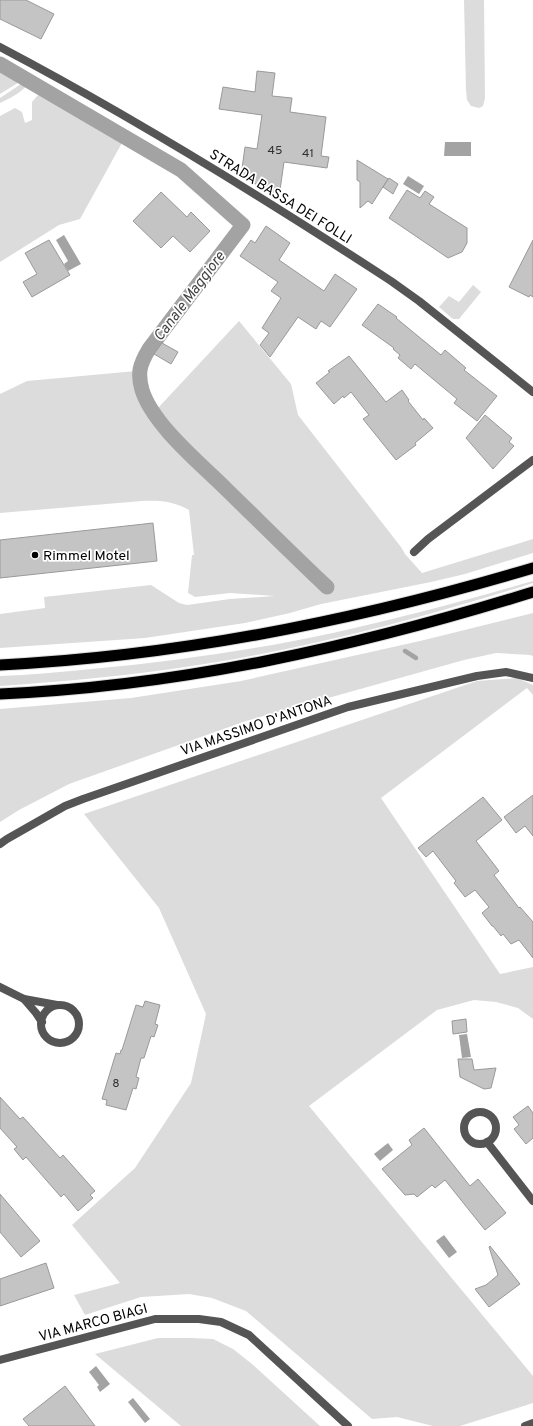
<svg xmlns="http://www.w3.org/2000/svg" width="533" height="1426" viewBox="0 0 533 1426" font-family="Overpass,sans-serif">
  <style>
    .green { fill: #dcdcdc }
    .water { fill: #a3a3a3 }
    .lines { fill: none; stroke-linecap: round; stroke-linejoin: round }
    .stream { stroke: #a3a3a3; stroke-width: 4.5 }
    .canal { stroke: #a3a3a3; stroke-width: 15 }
    .building { fill: #c4c4c4; stroke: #999 }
    .trunk-casing { stroke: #dbdbdb; stroke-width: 13 }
    .minor { stroke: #555; stroke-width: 8 }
    .trunk { stroke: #000; stroke-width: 11 }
    .poi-dot { fill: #000; stroke: #fff; stroke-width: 1.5 }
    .labels { text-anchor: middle; stroke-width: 3.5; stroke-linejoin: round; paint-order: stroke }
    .number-label { font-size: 12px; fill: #313131 }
    .street-label { font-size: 14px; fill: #000; stroke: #fff }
    .poi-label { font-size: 14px; fill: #000; stroke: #fff; text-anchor: start }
    .water-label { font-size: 15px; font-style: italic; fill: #444; stroke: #fff }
  </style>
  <rect width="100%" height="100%" fill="#fff"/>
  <g class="green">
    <polygon points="464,0 484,0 485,98 483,106 479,108 471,106 467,100 466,90"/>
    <polygon points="0,69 21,81 0,94"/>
    <path d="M33,76c-7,15 -19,20 -33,27v-5z"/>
    <polygon points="38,95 123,141 80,219 59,225 0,262 0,116 15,108 22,112 25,123 32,120 32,102"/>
    <polygon points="473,285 481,292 459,319 453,319 439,307 449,296 459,302"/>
    <path d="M239,321l52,63 7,31 103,132 4,7 17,19 111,-34v14l-68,21 -34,8 -110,22 -31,9 -45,10 -100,15 -145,10v-34l45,-6 -1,-11 107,-12 28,18 8,2 43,-6 45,-3 -45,-3 -35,4 -7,-4 4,-38h2l-5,-45c-16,-9 -29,-10 -47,-9l-142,12v-119l27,-13 120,-11c0,14 3,26 11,38z"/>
    <path d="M533,581v2c-118,37 -238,69 -361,86 -57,8 -115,13 -172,17v-10c30,-1 61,-4 91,-7 81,-7 162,-19 242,-36 68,-15 134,-33 200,-52z"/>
    <polygon points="533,613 533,656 530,655 496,653 464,660 246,721 69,784 19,810 0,822 0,709 131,698 241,681 420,641"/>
    <polygon points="517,678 533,685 533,695 527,688 381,798 500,974 533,967 533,1019 518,1008 496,1002 474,1000 437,1010 309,1106 533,1376 533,1403 460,1426 433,1426 397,1417 372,1419 246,1311 212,1298 189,1294 141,1297 85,1315 74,1295 120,1283 72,1225 135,1168 191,1083 206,1014 159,908 84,814 477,681"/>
    <polygon points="158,1338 191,1338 213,1339 233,1349 252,1364 320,1426 181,1426 95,1354"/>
  </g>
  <g class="water">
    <polygon points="445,142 471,142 471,156 444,156"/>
    <polygon points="408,176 424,186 419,194 403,184"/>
    <polygon points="64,235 81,264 68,271 64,264 68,261 56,240"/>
    <polygon points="467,1034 471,1057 462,1058 459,1035"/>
    <polygon points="388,1143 393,1150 380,1161 374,1154"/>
    <polygon points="444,1235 457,1252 449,1258 436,1241"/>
    <polygon points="96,1366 110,1384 100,1392 97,1387 99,1385 89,1372"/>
    <polygon points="133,1398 150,1419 145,1423 128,1402"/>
  </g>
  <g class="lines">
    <polyline class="stream" points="405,651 416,658"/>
    <path class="canal" d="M0,64l181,106 62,55 -94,124c-9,15 -12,24 -7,41 11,35 58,73 84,99 34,33 67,66 101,98"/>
  </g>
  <g class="building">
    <polygon points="0,0 26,0 54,14 41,39 0,19"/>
    <polygon points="257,71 275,73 272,96 292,98 290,112 326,117 321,156 329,157 327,168 284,162 279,197 241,176 245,147 257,149 262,115 219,109 223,87 255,92"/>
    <polygon points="357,160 388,179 372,204 368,201 360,208 360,182 357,180"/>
    <polygon points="389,178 398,184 393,194 383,187"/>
    <polygon points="407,190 420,198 425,191 434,197 429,204 467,228 467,243 462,252 448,258 389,218"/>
    <polygon points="161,192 187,217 191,212 210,231 190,252 173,236 161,248 133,221"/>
    <polygon points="266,226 290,243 279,260 324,291 335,274 357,289 330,327 321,321 316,329 298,317 270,357 260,345 269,333 262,328 281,298 271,291 278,282 240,256 251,240 255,243"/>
    <polygon points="49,240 70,275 32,297 23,282 37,274 25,253"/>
    <polygon points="533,240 533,297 530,295 529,297 509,287"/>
    <polygon points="378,304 397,317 396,318 441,355 445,350 466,368 464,370 497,396 477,421 454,403 457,399 415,364 411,369 398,358 400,355 393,349 394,348 362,325"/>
    <polygon points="162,343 178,352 171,364 154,354"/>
    <polygon points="349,356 386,402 402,390 409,400 408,401 423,420 424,418 433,428 415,443 416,445 396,460 363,419 369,415 351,392 344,398 343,396 334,404 316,383 330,372 328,371"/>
    <polygon points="485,415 512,438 509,442 514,446 493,469 466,438"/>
    <polygon points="153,523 157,561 0,578 0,540"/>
    <polygon points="533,795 533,836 525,826 516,833 504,817"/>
    <polygon points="483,797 502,820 476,841 499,871 494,875 519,908 520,907 533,922 533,958 519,940 511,944 503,934 501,936 493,926 492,926 482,913 489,907 475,890 465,897 454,883 456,881 433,851 426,857 418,848"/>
    <polygon points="145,1001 160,1005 155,1024 158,1025 154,1037 151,1036 144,1058 141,1058 136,1077 139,1078 136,1089 133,1088 126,1110 106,1105 107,1100 102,1099 116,1053 120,1054 121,1050 122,1050 136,1005 143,1007"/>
    <polygon points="466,1019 467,1032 453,1034 452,1021"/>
    <polygon points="458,1059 472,1059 474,1070 496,1068 491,1088 484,1089 460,1077"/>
    <polygon points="0,1097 20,1119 23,1117 60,1158 63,1155 95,1191 90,1195 93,1198 78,1211 64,1194 61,1197 26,1157 23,1160 14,1149 17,1147 0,1128"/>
    <polygon points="528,1106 533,1113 533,1138 526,1144 514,1129 519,1125 513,1117"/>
    <polygon points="424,1128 470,1186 478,1179 506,1213 485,1230 445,1180 435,1188 432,1185 417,1197 414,1194 405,1195 382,1169 412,1145 409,1140"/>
    <polygon points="0,1194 40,1241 21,1257 0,1232"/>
    <polygon points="490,1246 520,1284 489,1307 475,1289 486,1285 498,1275 489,1247"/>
    <polygon points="46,1263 54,1288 0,1306 0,1279"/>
    <polygon points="65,1386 95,1426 29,1426 23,1419"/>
  </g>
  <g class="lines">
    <defs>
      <g id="trunk">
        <path d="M0,665c182,-9 359,-45 533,-97"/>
        <path d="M0,694c182,-8 359,-48 533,-102"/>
      </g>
    </defs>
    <use href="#trunk" class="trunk-casing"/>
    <g class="minor">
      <path d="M0,47c135,71 264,151 391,234l28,20 114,91"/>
      <polyline points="414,552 428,539 533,460"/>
      <polyline points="0,844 7,839 65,806 83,799 348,707 477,676 506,672 533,678"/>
      <polyline points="0,987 24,999 57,1005"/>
      <polyline points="24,999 36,1013 42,1022"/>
      <circle cx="60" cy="1024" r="19"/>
      <circle cx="480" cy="1128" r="16"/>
      <polyline points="487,1142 533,1201"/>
      <polyline points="0,1360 155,1319 199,1319 221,1322 249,1335 348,1426"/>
      <polyline points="525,1426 533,1423"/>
    </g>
    <use href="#trunk" class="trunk"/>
  </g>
  <circle class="poi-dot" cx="35" cy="555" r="4"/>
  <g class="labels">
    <g class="number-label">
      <text x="275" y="154">45</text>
      <text x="308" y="157">41</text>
      <text x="116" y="1087">8</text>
    </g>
    <g class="street-label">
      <text transform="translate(281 196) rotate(32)" y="5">STRADA BASSA DEI FOLLI</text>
      <text transform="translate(256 725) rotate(-19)" y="5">VIA MASSIMO D'ANTONA</text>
      <text transform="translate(93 1322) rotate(-15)" y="5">VIA MARCO BIAGI</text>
    </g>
    <g class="poi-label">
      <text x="43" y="560">Rimmel Motel</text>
    </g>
    <g class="water-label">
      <text transform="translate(189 296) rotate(-53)" y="5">Canale Maggiore</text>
    </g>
  </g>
</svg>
